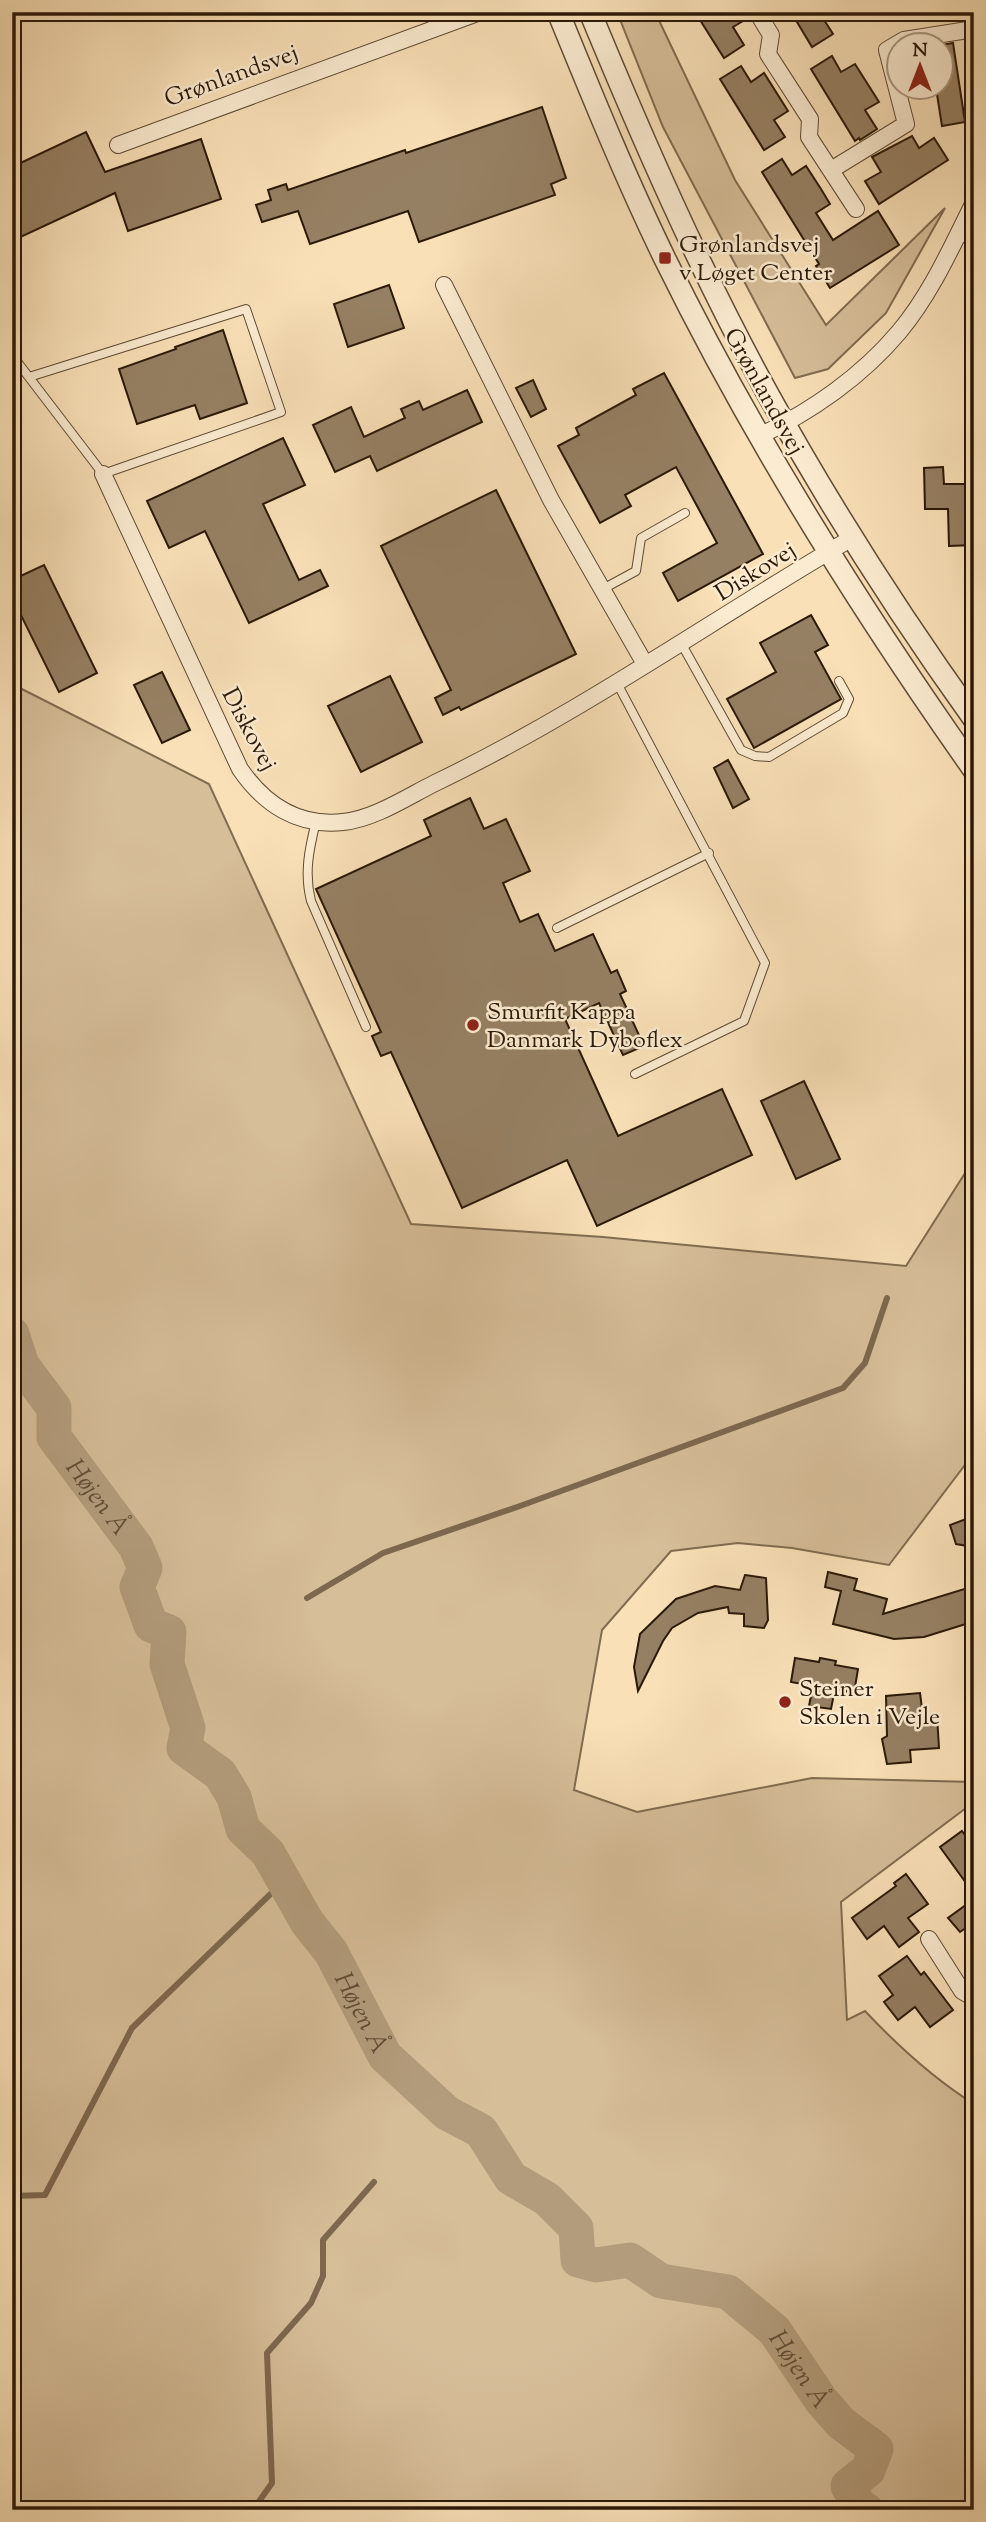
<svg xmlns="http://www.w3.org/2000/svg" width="986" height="2522" viewBox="0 0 986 2522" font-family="'Sorts Mill Goudy',serif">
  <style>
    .green { fill: #d6be99; stroke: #806c50; stroke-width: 2 }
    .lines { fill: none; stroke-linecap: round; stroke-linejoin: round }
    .stream { stroke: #7d684e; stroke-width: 6 }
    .river { stroke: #b39c7c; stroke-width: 35 }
    .building { fill: #968063; stroke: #2b1908; stroke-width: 2 }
    .service-casing { stroke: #5e4b34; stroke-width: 10 }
    .minor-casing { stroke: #5e4b34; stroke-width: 18 }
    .tertiary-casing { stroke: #5e4b34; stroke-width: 24 }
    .service { stroke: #fbebd0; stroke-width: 8 }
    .minor { stroke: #fbebd0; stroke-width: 16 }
    .tertiary { stroke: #fbebd0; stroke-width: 21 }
    .poi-dot { fill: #8f2418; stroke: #fbebd0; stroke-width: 2.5 }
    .labels { text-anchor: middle; stroke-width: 5; stroke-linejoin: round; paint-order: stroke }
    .street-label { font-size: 24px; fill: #2b1908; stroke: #fbebd0 }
    .poi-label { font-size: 24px; fill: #2b1908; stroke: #fbebd0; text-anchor: start }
    .water-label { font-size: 26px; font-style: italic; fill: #614d36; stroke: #fbebd0 }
  </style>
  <rect width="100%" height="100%" fill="#f9e0b7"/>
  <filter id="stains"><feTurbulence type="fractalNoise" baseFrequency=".00286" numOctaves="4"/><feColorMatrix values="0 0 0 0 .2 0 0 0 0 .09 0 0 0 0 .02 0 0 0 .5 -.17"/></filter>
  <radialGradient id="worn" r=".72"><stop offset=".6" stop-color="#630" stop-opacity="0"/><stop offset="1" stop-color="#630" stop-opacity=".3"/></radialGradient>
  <g class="green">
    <polygon points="617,12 655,12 735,180 826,325 945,208 886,313 828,369 795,378 663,127"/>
    <path d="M12,684l197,100 202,440 192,13 303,29 68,-107v294l-85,112 -97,-17 -54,-5 -67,8 -69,79 -28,160 63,22 175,-34 162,4v20l-133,100 6,118 18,-9c33,35 69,68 109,93v406h-962z"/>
  </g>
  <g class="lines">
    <g class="stream">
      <polyline points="307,1598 383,1553 520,1506 843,1388 865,1363 887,1298"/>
      <polyline points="12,2196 45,2195 132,2028 284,1881"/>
      <polyline points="253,2510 272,2483 267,2353 311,2303 323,2276 323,2240 374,2182"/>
    </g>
    <path class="river" id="s1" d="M12,1334l10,31 32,43v29l82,110 9,21 -8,19 14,38 18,7 -2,32 21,64 -4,20 36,26 14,23 9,32 25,24 39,69 24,30 54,104 62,57 34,18 30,47 36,21 29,29 2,32 18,5 34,-5 31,21 67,11 46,38 47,70 20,23 35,26 -8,21 -20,16 12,21 6,3"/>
  </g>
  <g class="building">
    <polygon points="695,12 747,12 748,18 733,27 744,45 724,58"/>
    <polygon points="791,12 819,12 833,34 812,47"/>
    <polygon points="953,43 965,122 942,126 936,88 941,88 941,45"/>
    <polygon points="832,56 841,72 855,64 879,102 865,110 877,129 860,140 859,138 855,141 811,69"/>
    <polygon points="741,66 751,82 764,73 788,111 774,120 785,137 764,150 720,79"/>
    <polygon points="542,107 566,178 551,184 555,195 419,242 408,211 310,244 298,211 262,222 256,205 271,200 268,190 286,184 288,190 405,150 406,153"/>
    <polygon points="86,132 105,172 201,139 221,199 128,231 115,193 12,241 12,167"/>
    <polygon points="912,136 919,148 934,138 948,160 879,204 865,181 881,172 872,157"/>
    <polygon points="782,159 792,175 806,166 821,189 830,204 816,213 833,240 878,211 899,245 830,288 816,266 819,264 762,172"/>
    <polygon points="389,285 404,328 348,347 334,304"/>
    <polygon points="223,330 247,403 200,419 195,405 137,424 119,369 176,349 175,347"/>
    <polygon points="664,373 763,554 678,601 663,573 717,543 676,467 625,495 631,506 600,523 558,446 579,435 576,428 636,395 633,389"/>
    <polygon points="533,380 546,409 531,417 516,388"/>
    <polygon points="467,390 482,422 377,471 370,456 335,472 313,425 351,407 364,437 405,418 401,409 419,401 423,410"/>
    <polygon points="283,438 305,485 263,504 299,580 320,570 328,586 249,623 205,531 169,548 147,501"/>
    <polygon points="943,467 944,484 966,484 967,520 974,519 974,545 949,546 948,509 925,509 924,468"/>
    <polygon points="496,490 576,654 461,710 459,707 443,715 435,698 451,690 381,546"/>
    <polygon points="44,565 97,673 59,692 12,597 12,580"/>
    <polygon points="811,615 828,645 815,652 841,699 754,748 727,699 776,672 760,643"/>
    <polygon points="162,672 190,730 162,743 134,685"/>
    <polygon points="390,676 422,742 361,772 328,706"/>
    <polygon points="728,760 749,799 733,808 714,768"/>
    <polygon points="470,798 484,829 506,819 530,871 503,883 520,922 538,914 555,951 593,934 611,973 617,970 626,991 620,994 644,1046 623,1055 599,1003 565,1019 618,1136 722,1089 752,1155 597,1226 567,1160 462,1208 391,1052 381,1056 372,1036 381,1032 316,889 431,836 424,820"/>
    <polygon points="804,1081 840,1159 796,1179 761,1101"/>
    <polygon points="974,1516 974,1547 956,1544 950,1525"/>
    <polygon points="828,1572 857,1579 854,1590 887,1599 883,1614 974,1586 974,1616 968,1618 969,1623 924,1637 894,1639 833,1624 841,1591 825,1587"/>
    <polygon points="745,1575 766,1578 768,1620 764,1628 744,1626 744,1614 729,1613 728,1607 698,1613 672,1628 663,1641 638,1691 634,1667 640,1634 676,1599 715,1586 740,1590"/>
    <polygon points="795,1658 819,1662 820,1658 836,1661 835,1665 858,1669 854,1693 835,1689 831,1709 809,1706 813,1686 791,1682"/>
    <polygon points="920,1693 923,1716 937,1716 939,1748 910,1750 911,1762 887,1764 882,1739 887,1736 886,1696"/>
    <polygon points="962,1831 974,1847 974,1894 940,1847"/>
    <polygon points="906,1874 928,1904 908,1918 919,1932 899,1947 884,1926 867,1939 852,1918 896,1886 894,1883"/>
    <polygon points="974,1899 974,1922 960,1932 948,1918"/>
    <polygon points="907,1956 921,1975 924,1972 953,2010 930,2027 915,2007 898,2020 884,2002 893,1995 879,1976"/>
  </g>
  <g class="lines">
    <defs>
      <g id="service">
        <polyline points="958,235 974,242"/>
        <polyline points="12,355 103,474 281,412 246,309 29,377"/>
        <polyline points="601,590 636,571 641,538 685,513"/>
        <polyline points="681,643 741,750 755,756 769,757 843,713 849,699 839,681"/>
        <polyline points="617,683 765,963 744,1021 635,1074"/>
        <path d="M316,821c-7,29 -12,52 -5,80l55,126"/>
        <polyline points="557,928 709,853"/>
      </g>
      <g id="minor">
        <polyline points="757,12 771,35 768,54 810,119 809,137 856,209"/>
        <polyline points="118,145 480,12"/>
        <polyline points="831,170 906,124 887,50 904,40 974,29"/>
        <polyline points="444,285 551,500 645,664"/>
        <path d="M759,436c52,-24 103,-60 140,-104 32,-38 53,-86 75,-130"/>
        <polyline points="973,464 974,466"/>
        <path d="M103,474l137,295c24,35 58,58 103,53 31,-3 64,-25 92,-39 146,-70 278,-164 417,-245"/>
        <polyline points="929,1939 962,1991 974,1998"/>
      </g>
      <g id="tertiary">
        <path d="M558,12c34,83 68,167 107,247 88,179 194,348 309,511"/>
        <path d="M590,12c53,128 108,254 174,375 63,115 134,226 210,332"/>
      </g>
    </defs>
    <use href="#service" class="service-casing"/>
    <use href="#minor" class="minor-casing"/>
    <use href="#tertiary" class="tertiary-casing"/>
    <use href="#service" class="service"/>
    <use href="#minor" class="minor"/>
    <use href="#tertiary" class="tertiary"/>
  </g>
  <g class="poi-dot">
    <rect x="658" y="251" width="14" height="14" rx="3.5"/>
    <circle cx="473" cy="1025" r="7"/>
    <circle cx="785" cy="1702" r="7"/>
  </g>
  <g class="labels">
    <g class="street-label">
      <text transform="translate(231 75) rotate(-20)" y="8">Grønlandsvej</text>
      <text transform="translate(765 391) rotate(61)" y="8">Grønlandsvej</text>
      <text transform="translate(755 571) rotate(-32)" y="8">Diskovej</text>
      <text transform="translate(250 729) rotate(62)" y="8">Diskovej</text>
    </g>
    <g class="poi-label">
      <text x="679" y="252">Grønlandsvej<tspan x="679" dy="28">v Løget Center</tspan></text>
      <text x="487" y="1019">Smurfit Kappa<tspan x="487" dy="28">Danmark Dyboflex</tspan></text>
      <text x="799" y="1696">Steiner<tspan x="799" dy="28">Skolen i Vejle</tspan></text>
    </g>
    <g class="water-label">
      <text dy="9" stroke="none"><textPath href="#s1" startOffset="189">Højen Å</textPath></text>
      <text dy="9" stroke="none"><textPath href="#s1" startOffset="800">Højen Å</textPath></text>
      <text dy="9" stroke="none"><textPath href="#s1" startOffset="1407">Højen Å</textPath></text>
    </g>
  </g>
  <rect width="986" height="2522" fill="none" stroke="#f9e0b7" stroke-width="42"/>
  <rect x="14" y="14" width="958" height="2494" fill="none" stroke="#2b1908" stroke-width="3.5"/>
  <rect x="21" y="21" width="944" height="2480" fill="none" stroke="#2b1908" stroke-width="2"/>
  <g transform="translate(920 66)"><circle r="33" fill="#fbebd0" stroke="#a89780" stroke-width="2"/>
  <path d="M0-5L12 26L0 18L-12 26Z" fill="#8f2418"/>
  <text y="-10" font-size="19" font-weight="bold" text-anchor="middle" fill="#2b1908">N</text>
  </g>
  <rect width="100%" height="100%" filter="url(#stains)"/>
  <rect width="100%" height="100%" fill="url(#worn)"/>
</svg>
